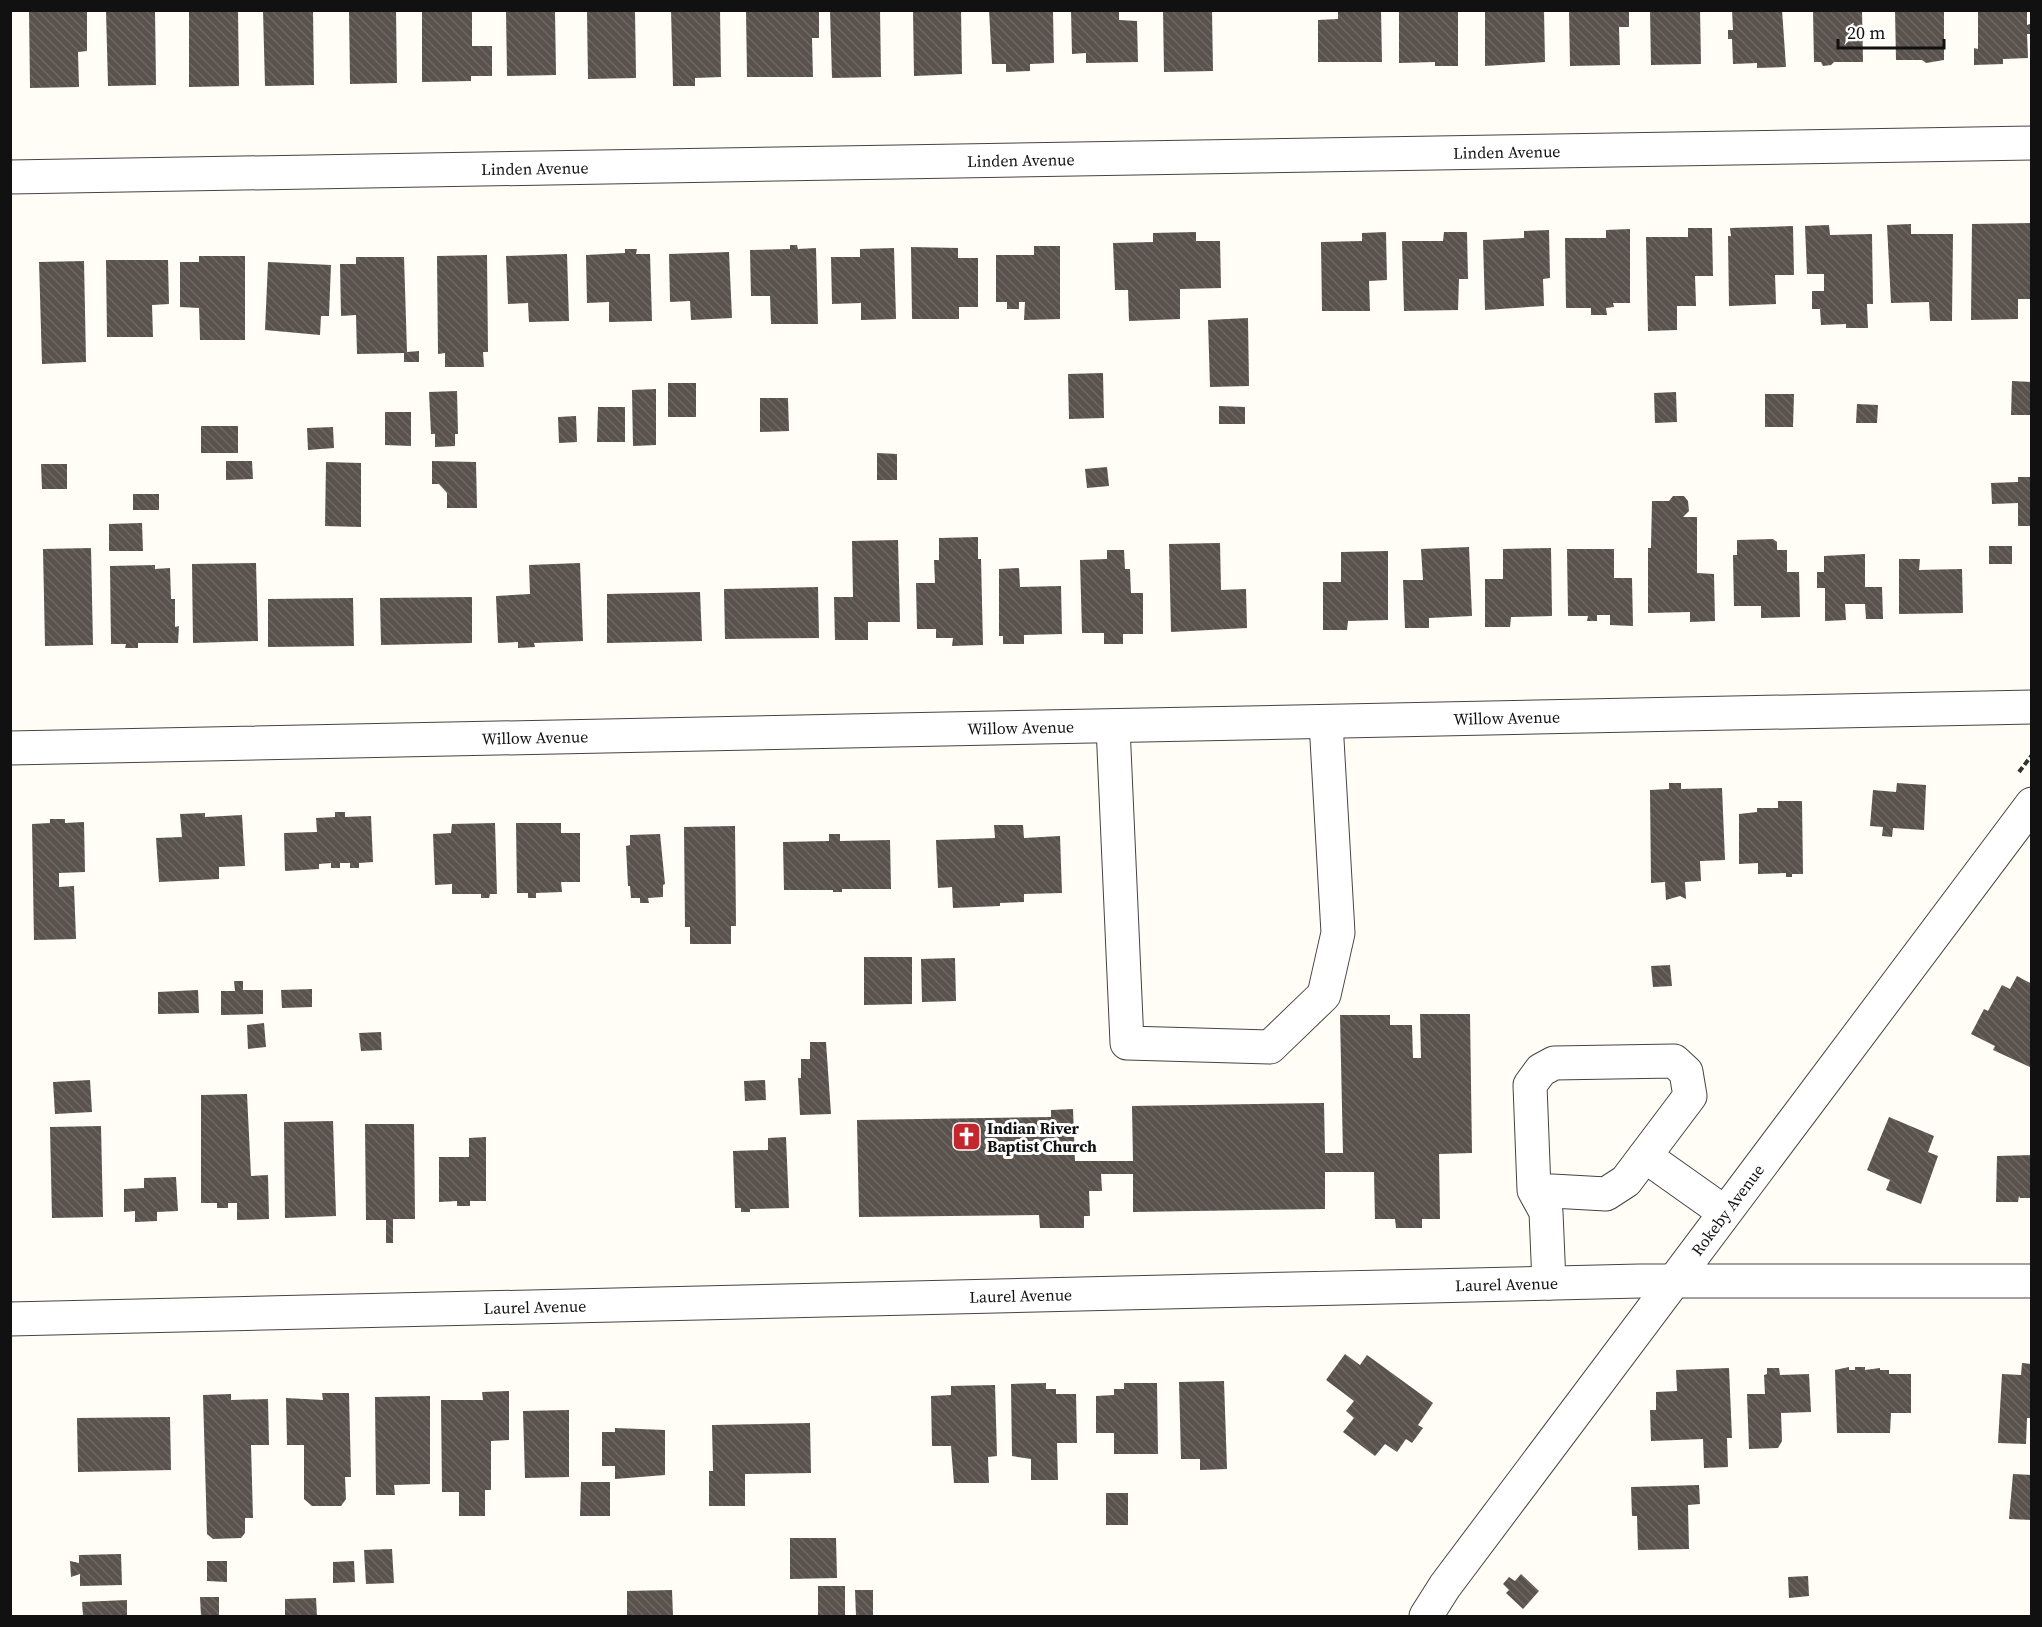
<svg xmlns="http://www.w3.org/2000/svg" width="2042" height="1627" viewBox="0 0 2042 1627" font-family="'Source Serif 4',serif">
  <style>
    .building { fill: url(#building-back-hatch) }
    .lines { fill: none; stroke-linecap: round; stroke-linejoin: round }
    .minor-casing { stroke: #444; stroke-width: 35 }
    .path { stroke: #333; stroke-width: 4; stroke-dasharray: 6 3; stroke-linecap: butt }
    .minor { stroke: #fff; stroke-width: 33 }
    .labels { text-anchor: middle; stroke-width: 6; stroke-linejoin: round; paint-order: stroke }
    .street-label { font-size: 16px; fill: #111; stroke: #fff }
    .poi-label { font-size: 16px; font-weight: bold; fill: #111; stroke: #fff; text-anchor: start }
  </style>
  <defs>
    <pattern id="building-back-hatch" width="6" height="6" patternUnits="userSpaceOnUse" patternTransform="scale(1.5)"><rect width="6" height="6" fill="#5a524d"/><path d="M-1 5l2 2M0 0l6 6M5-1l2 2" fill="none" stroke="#6d6662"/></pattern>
  </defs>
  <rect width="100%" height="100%" fill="#fffdf5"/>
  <g class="building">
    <polygon points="29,10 87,10 87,51 78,52 79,87 30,88"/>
    <polygon points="106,10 155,10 156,85 108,86"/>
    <polygon points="189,10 238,10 239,86 189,87"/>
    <polygon points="263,10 313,10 314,85 265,86"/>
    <polygon points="349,10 396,10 397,83 350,84"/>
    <polygon points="422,10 472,10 472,46 492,46 492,76 471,76 471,81 422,82"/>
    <polygon points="506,10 555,10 556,75 507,76"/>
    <polygon points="587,10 635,10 636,78 588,79"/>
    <polygon points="671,10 720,10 721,77 695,78 695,86 673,86"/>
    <polygon points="746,10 819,10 819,38 812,38 813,77 747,77"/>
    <polygon points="830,10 880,10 881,77 832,78"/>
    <polygon points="913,10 961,10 962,74 914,76"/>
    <polygon points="989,10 1053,11 1054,63 1030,64 1030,71 1006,72 1006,64 992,64"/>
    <polygon points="1071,10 1119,10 1119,20 1137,21 1138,62 1086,63 1086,53 1072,54"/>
    <polygon points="1163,10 1212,10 1213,71 1164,72"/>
    <polygon points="1338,10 1381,10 1382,62 1318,62 1318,20 1338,19"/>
    <polygon points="1399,10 1458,10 1458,66 1435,66 1435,62 1399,63"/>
    <polygon points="1485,10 1544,10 1545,62 1485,66"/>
    <polygon points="1569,10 1629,10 1629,27 1619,27 1620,65 1570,66"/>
    <polygon points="1650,10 1700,10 1701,64 1651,65"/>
    <polygon points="1732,10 1782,10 1786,67 1757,68 1757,63 1733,64 1732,39 1728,39 1728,30 1733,30"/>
    <polygon points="1813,10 1862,10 1863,62 1834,62 1831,65 1823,66 1821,62 1814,62"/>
    <polygon points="1895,10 1944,10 1944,60 1926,63 1922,60 1896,60"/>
    <polygon points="1978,10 2027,10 2027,25 2030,24 2030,34 2027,34 2028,58 2003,59 2003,64 1974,65 1974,48 1978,49"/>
    <polygon points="2032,223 2032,299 2018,299 2018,319 1971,320 1972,224"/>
    <polygon points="1911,224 1911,234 1953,234 1952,321 1930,321 1929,302 1891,303 1887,225"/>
    <polygon points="1829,225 1830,235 1872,234 1873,304 1867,304 1868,328 1846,328 1846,324 1821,325 1820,309 1812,309 1812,291 1824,291 1824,274 1807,274 1805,226"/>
    <polygon points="1793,226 1794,275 1775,275 1776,304 1729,306 1728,236 1731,236 1730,228"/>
    <polygon points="1688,228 1712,228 1713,276 1695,276 1696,306 1677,306 1677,330 1648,331 1646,237 1688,237"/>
    <polygon points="1630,229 1630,303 1613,303 1614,307 1606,308 1607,315 1591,315 1591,308 1566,308 1565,238 1606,238 1606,230"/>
    <polygon points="1549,230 1550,278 1543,279 1544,306 1485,310 1483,240 1524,238 1524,231"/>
    <polygon points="1196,232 1196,241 1220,241 1221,288 1180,289 1180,319 1129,321 1128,290 1115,290 1113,243 1153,242 1153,233"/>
    <polygon points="1386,232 1387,280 1369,281 1370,311 1322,311 1321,242 1362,241 1362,233"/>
    <polygon points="1444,232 1467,232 1468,279 1459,279 1458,310 1404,311 1402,241 1443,241"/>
    <polygon points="790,245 797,245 798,249 816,248 818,324 771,324 770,296 751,296 750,250 790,249"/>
    <polygon points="1034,246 1060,246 1060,319 1024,320 1025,302 1019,302 1019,309 1007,309 1007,302 996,302 996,255 1034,255"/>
    <polygon points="911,247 958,248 958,258 978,258 978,307 959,307 959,319 912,319"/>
    <polygon points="894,248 896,319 861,320 861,303 832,304 831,257 860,257 860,249"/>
    <polygon points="625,249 637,249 636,254 650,254 652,321 609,322 609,302 587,303 586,255 625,253"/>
    <polygon points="729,252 732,318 691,320 690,301 670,302 669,254"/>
    <polygon points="567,254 569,321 529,322 528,303 508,304 506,256"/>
    <polygon points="487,255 488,352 483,352 484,367 445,367 445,353 438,354 437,256"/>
    <polygon points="199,256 245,256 245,340 200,340 199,308 180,307 180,262 199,262"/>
    <polygon points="356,257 404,257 407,352 419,351 419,362 404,362 404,353 357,354 356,315 341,316 340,264 356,264"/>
    <polygon points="106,260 168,260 169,304 152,305 153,337 107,337"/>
    <polygon points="84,261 86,362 42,364 39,262"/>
    <polygon points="268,262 331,265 329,316 321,316 320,335 265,330"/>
    <polygon points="1248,318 1249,386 1210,387 1208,320"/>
    <polygon points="1103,373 1104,418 1069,419 1068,374"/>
    <polygon points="2012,381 2032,382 2032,415 2011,415"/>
    <rect x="668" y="383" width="28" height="34"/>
    <polygon points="656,389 656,445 633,446 632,390"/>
    <polygon points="457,391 458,434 455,434 455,446 435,447 435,434 431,434 429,392"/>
    <polygon points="1676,392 1677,422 1655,423 1654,393"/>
    <polygon points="1765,394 1794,394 1793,427 1765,427"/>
    <polygon points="760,398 788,398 789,431 760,432"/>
    <polygon points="1857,404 1878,405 1877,423 1856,423"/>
    <polygon points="1219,406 1245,407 1245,424 1219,424"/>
    <polygon points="598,407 625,407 625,442 597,442"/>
    <polygon points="385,412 411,412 411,446 385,445"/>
    <polygon points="576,416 577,442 559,443 558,417"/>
    <rect x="201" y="426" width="37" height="27"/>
    <polygon points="333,427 334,448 308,450 307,428"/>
    <polygon points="877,453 897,454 897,480 877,480"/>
    <polygon points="226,461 252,461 253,479 226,480"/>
    <polygon points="432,461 476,462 477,508 447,508 447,493 439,484 432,484"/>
    <polygon points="326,462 361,463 361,527 325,526"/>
    <polygon points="41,464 67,464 67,489 42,489"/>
    <polygon points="1107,467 1109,486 1087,488 1085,469"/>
    <polygon points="2018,477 2032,477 2032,526 2018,526 2018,503 1992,504 1991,483 2018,482"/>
    <rect x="133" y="494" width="26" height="16"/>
    <polygon points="1673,496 1684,496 1688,501 1689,511 1683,517 1697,517 1697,573 1714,574 1715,621 1690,622 1690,612 1648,613 1648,548 1651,548 1652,501 1669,501"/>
    <polygon points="142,523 143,551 109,551 109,524"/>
    <polygon points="978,537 978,559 981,559 983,645 952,646 953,638 936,638 936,629 917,629 916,583 935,583 934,560 939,560 939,538"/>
    <polygon points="1773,539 1777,542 1777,550 1787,550 1787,572 1799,572 1800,617 1761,618 1761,606 1734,606 1733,555 1737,555 1737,540"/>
    <polygon points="898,540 900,622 868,622 868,640 835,640 834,597 853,597 852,541"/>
    <polygon points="1220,543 1221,590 1246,589 1247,628 1171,632 1169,544"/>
    <rect x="1989" y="546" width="23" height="18"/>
    <polygon points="1469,547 1472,616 1429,618 1429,628 1405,628 1403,580 1423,580 1421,549"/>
    <polygon points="91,548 93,645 45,646 43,549"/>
    <polygon points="1551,548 1552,616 1511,617 1510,627 1485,627 1485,579 1503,579 1503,549"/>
    <polygon points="1567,549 1614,549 1614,578 1632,578 1633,626 1610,625 1610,615 1597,615 1597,621 1587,621 1588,616 1568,616"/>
    <polygon points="1107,550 1124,550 1125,569 1130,569 1131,593 1143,593 1143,634 1123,634 1123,644 1104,644 1104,633 1082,633 1080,560 1107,559"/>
    <polygon points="1388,551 1388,620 1348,621 1347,630 1323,630 1323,582 1341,582 1341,552"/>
    <polygon points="1865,554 1865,587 1882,587 1883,619 1866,619 1865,604 1845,604 1846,620 1825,621 1825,588 1817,588 1817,572 1824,572 1824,556"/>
    <polygon points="1899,559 1920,559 1919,570 1962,569 1963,613 1899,614"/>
    <polygon points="256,563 258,641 193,643 192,564"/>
    <polygon points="580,563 583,641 534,643 535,647 518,648 518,642 498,643 496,596 530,594 529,565"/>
    <polygon points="155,565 155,569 170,568 171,599 175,599 175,627 179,626 178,643 138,643 138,648 125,648 126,644 111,644 110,566"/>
    <polygon points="1019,568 1020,587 1061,586 1062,634 1024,635 1024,644 1003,644 1003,636 999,636 999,569"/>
    <polygon points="818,587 819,638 725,639 724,589"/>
    <polygon points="700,592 702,641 607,643 607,594"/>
    <polygon points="472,597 472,643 381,645 380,598"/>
    <polygon points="353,598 354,646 268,647 268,599"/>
    <polygon points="1669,783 1681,783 1681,789 1722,788 1725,860 1700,861 1701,881 1685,882 1686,899 1680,896 1666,900 1665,882 1651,883 1650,790 1669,789"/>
    <polygon points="1897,783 1926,785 1924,830 1893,828 1892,837 1882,836 1883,827 1870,826 1873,790 1896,792"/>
    <polygon points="1778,801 1802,801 1803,874 1792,874 1792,877 1786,877 1786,873 1758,874 1758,863 1739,864 1739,814 1757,812 1757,808 1778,808"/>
    <polygon points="335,812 345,812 345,817 371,816 373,862 359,863 359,868 350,868 350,863 340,863 340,868 331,868 331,863 319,864 319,869 285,871 284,833 317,832 316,818 335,817"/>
    <polygon points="205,813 205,817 242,815 245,866 219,867 219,879 159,882 156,838 182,837 180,814"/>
    <polygon points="50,819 65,819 65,823 84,822 85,872 59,873 59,887 74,886 76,939 34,940 32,824 50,823"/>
    <polygon points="495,823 497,894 490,894 489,898 481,898 481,894 452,894 452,884 435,885 433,834 451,833 452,824"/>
    <polygon points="516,823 561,823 561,833 580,833 580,882 561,882 562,892 536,893 536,898 528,898 528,893 517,893"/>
    <polygon points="994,825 1023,825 1024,838 1060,836 1062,893 1024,894 1024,902 1000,903 1000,906 953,908 952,887 938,888 936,840 995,838"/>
    <polygon points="735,826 736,926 731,926 731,944 690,944 690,927 685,927 684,827"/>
    <polygon points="660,834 665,884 663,885 663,897 648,898 649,903 640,903 640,898 631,898 630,886 628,886 626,846 630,845 630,835"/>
    <polygon points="829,834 840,834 840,841 890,840 891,889 842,889 842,892 833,892 833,890 784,890 783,842 829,841"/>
    <polygon points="864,957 912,957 912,1004 864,1005"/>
    <polygon points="955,958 956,1001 922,1002 921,959"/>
    <polygon points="1670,965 1672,986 1653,987 1651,966"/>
    <polygon points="2017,976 2032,984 2032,1068 1993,1050 1995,1046 1971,1034 1984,1009 1988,1011 2002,985 2010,989"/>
    <polygon points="234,981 243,981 243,990 263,990 263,1014 221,1015 221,991 235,991"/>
    <polygon points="312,989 312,1007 282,1008 281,990"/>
    <polygon points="198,990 199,1013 158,1014 158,992"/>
    <polygon points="1420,1014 1470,1014 1472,1153 1439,1154 1440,1219 1422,1219 1422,1228 1396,1228 1395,1219 1375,1219 1374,1172 1325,1172 1325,1209 1133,1212 1133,1174 1101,1174 1102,1191 1089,1191 1090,1216 1084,1216 1084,1228 1040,1228 1039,1215 859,1217 857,1120 1051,1117 1051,1110 1073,1109 1075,1161 1133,1161 1132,1106 1324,1103 1325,1153 1343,1153 1340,1015 1390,1015 1390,1025 1412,1025 1413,1058 1421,1058"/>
    <polygon points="264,1023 266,1047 248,1049 247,1025"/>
    <polygon points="381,1032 382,1050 361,1051 359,1033"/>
    <polygon points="810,1042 826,1042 831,1114 800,1115 798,1078 801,1078 801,1059 810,1059"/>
    <polygon points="90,1080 92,1112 55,1114 53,1082"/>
    <polygon points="765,1080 766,1100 745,1101 744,1081"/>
    <polygon points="247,1094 251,1176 268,1175 269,1219 237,1220 237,1203 228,1203 228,1208 217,1208 217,1203 201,1203 201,1095"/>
    <polygon points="1889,1117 1934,1136 1928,1152 1938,1156 1921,1204 1886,1190 1890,1180 1867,1170"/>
    <polygon points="333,1121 336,1216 285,1218 284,1122"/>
    <polygon points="365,1124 414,1124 415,1219 393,1219 393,1243 386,1243 386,1220 366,1220"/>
    <polygon points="101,1126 103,1217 52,1218 50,1127"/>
    <polygon points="486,1137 486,1201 470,1201 470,1206 457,1206 457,1201 439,1202 439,1157 469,1157 469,1138"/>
    <polygon points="786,1137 789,1208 750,1209 750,1212 741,1212 741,1208 735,1208 733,1151 768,1150 768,1138"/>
    <polygon points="2032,1155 2032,1198 2020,1198 2019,1196 2018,1202 1996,1202 1997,1156"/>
    <polygon points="176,1177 178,1211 157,1212 157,1221 135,1222 135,1211 124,1212 124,1189 144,1188 144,1178"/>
    <polygon points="1345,1354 1360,1365 1367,1355 1433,1403 1418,1425 1423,1428 1412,1443 1406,1439 1397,1452 1385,1444 1375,1456 1343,1432 1354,1418 1346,1411 1354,1401 1326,1380"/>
    <polygon points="2022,1363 2032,1364 2032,1418 2027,1418 2026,1444 1998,1443 2002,1374 2021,1375"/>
    <polygon points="1849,1367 1849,1370 1855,1370 1855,1367 1865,1367 1865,1370 1880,1368 1880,1370 1889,1370 1889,1374 1911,1374 1911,1413 1891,1413 1890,1433 1837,1433 1835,1370"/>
    <polygon points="1729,1368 1732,1438 1727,1438 1728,1467 1704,1468 1703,1439 1651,1441 1650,1410 1656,1410 1656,1392 1677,1391 1676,1370"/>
    <polygon points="1767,1368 1779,1368 1780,1375 1809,1374 1811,1412 1781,1413 1782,1441 1778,1448 1749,1449 1747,1394 1765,1394 1764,1375 1767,1374"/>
    <polygon points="1224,1381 1227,1469 1200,1470 1200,1459 1181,1459 1179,1382"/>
    <polygon points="1046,1383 1046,1389 1056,1389 1056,1394 1076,1394 1077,1443 1057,1443 1058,1480 1031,1480 1031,1459 1012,1456 1011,1384"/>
    <polygon points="1124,1383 1157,1383 1158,1454 1114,1454 1114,1433 1096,1433 1096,1396 1114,1395 1114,1389 1124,1389"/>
    <polygon points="995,1385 997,1456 988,1457 989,1483 954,1483 951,1446 932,1446 931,1396 951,1395 951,1386"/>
    <polygon points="509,1391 509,1440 491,1441 491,1490 485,1490 485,1516 459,1516 459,1492 442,1492 441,1400 483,1400 482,1392"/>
    <polygon points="322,1393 349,1393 351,1477 345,1477 346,1499 341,1506 312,1506 304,1499 304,1445 287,1445 286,1398 323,1400"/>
    <polygon points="231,1394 231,1400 268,1399 269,1445 251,1445 253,1518 245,1518 245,1533 241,1538 213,1539 207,1534 203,1395"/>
    <polygon points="430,1396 430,1484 394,1485 395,1495 376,1495 375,1397"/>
    <polygon points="569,1410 569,1477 525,1478 523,1411"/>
    <polygon points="170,1417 171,1470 78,1472 77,1418"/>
    <polygon points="810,1423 811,1473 745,1474 745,1506 709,1506 709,1471 713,1471 712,1425"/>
    <polygon points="615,1428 665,1430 665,1475 615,1479 615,1466 602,1466 602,1432 615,1432"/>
    <polygon points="2013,1474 2032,1475 2032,1520 2009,1519"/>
    <polygon points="581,1482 610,1482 610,1516 580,1516"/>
    <polygon points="1699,1485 1700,1504 1688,1505 1689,1549 1638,1550 1637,1516 1632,1516 1631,1487"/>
    <rect x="1106" y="1493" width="22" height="32"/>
    <polygon points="790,1538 836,1538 837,1578 790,1579"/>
    <polygon points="392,1549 394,1583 366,1584 364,1550"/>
    <polygon points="121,1554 122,1585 80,1586 80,1574 71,1577 70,1561 79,1563 79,1555"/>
    <polygon points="207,1561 227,1561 227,1582 207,1581"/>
    <polygon points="354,1561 355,1582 333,1583 333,1562"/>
    <polygon points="1521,1574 1539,1591 1523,1609 1506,1593 1509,1590 1503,1584 1509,1577 1515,1581"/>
    <polygon points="1808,1576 1809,1596 1789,1598 1788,1577"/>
    <rect x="818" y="1586" width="27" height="30"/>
    <polygon points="672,1590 673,1616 627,1616 627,1591"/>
    <polygon points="855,1590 873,1590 873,1616 856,1616"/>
    <polygon points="200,1597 219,1597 219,1616 201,1616"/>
    <polygon points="316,1598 317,1616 285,1616 285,1599"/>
    <polygon points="127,1600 127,1616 83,1616 82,1602"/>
  </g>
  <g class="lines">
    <defs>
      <g id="minor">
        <path id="s1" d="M10,177l2022,-34"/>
        <polyline points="1113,726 1127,1043 1270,1047 1324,995 1338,933 1326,722"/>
        <path id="s2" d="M10,748l2022,-41"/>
        <polyline points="1645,1156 1724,1212"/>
        <polyline points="1534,1190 1606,1194 1626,1181 1690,1096 1686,1072 1674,1061 1554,1063 1541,1070 1530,1085 1534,1190 1546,1212 1549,1283"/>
        <path id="s3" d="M10,1319l1630,-38h392"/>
        <path id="s4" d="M1426,1616l19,-30 587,-782"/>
      </g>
    </defs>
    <use href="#minor" class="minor-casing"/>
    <polyline class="path" points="2019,772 2032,755"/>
    <use href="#minor" class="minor"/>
  </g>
  <defs>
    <symbol id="church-square" viewBox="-11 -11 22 22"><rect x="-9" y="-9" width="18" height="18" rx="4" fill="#c4262e" stroke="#fff"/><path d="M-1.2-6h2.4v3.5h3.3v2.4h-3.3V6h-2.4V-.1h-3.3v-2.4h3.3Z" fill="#fff"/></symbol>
  </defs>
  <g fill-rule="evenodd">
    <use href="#church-square" x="950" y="1120" width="33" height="33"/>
  </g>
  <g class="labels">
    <g class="street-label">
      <text dy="6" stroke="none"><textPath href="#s1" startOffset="1497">Linden Avenue</textPath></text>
      <text dy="6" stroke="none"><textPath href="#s1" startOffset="1011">Linden Avenue</textPath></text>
      <text dy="6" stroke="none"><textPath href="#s1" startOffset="525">Linden Avenue</textPath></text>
      <text dy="6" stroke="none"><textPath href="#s2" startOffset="1497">Willow Avenue</textPath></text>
      <text dy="6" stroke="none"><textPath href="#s2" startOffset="1011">Willow Avenue</textPath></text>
      <text dy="6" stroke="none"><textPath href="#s2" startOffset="525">Willow Avenue</textPath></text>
      <text dy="6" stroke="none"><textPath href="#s4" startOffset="506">Rokeby Avenue</textPath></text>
      <text dy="6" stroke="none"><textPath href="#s3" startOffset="1497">Laurel Avenue</textPath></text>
      <text dy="6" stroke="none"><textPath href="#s3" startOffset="1011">Laurel Avenue</textPath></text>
      <text dy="6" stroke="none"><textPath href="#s3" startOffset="525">Laurel Avenue</textPath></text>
    </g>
    <g class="poi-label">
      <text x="987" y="1134">Indian River<tspan x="987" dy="18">Baptist Church</tspan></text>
    </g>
  </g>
  <rect width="2042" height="1627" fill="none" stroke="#111111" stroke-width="24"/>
  <path d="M1838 39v9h106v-9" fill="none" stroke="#111111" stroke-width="3"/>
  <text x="1847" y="39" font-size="18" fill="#111111" stroke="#ffffff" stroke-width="4.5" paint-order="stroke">20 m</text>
</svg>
